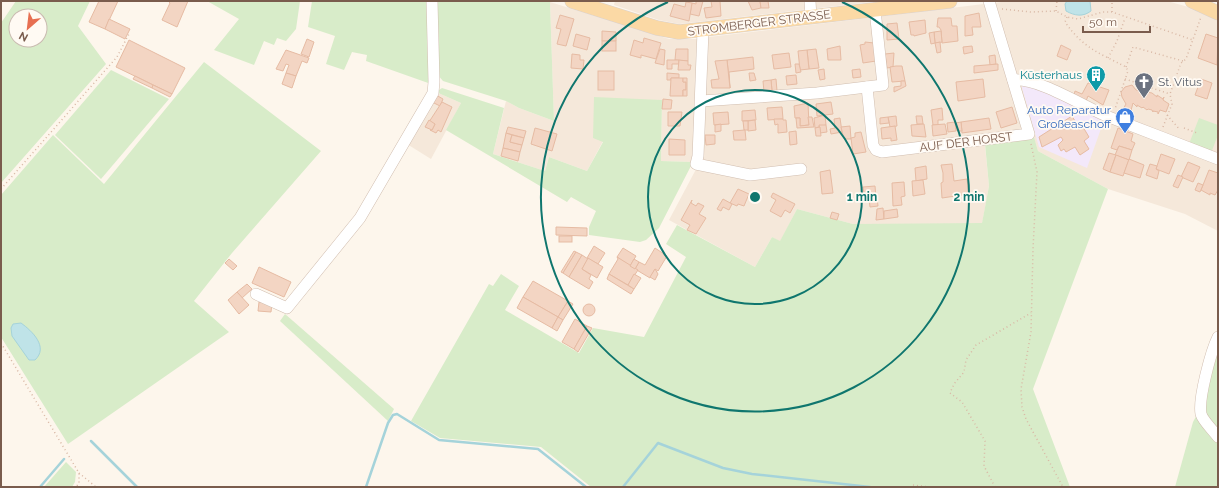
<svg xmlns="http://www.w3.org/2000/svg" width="1219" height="488" viewBox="0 0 1219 488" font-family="Raleway,sans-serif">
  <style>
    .residential { fill: #f5e8da }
    .education { fill: #f3e8fa }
    .green { fill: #d8ecc9; fill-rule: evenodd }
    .water { fill: #bfe3e8; stroke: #a5d3da }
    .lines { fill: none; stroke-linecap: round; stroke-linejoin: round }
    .stream { stroke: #a5d3da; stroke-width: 2.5 }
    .building { fill: #f3d5c3; stroke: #e6bba3 }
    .minor-casing { stroke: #d1beb0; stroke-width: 12 }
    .major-casing { stroke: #dad1cd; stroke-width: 15 }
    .path { stroke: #d9b8a5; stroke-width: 1.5; stroke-dasharray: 1 3; stroke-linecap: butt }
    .minor { stroke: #fff; stroke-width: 11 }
    .major { stroke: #fbd9a5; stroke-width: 14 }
    .ring { fill: none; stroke: #0f766e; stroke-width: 2 }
    .labels { text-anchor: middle; stroke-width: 3.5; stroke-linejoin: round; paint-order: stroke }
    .street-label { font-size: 12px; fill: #7a5c4d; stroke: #fffaf3 }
    .culture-label { font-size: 12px; fill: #0d838f; stroke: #fffaf3; text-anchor: end }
    .worship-label { font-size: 12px; fill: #5b616d; stroke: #fffaf3; text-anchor: start }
    .shop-label { font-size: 12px; fill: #366cbe; stroke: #fffaf3; text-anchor: end }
    .centre { fill: #0f766e; stroke: #fffaf3; stroke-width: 2 }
    .ring-label { font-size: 12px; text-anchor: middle; font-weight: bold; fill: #0f766e; stroke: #fffaf3; stroke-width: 3.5; stroke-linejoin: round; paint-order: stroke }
  </style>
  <rect width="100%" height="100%" fill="#fdf6ec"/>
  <g class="residential">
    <polygon points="615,1 881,1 679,24 659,20 614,5"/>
    <polygon points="1010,1 1167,1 1192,8 1218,21 1218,231 1185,214 1108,189 1038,151 993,3"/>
    <polygon points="550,2 669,39 697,39 693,162 661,161 662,100 603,141 587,171 549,157 545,171 493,154 506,101 519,108 554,121"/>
    <polygon points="984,4 1023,127 1017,132 984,136 989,186 982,224 853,224 797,209 780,242 772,237 755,267 669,220 702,158 706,42 709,37"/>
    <polygon points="436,92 461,103 431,159 407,144"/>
  </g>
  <polygon class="education" points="1026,84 1067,100 1100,118 1103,123 1087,168 1039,147 1022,88 1022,85"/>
  <g class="green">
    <path d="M16,1h74l-12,25 28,38 -105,119v-160zM16,16h24v24h-24z"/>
    <polygon points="207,1 300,1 296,29 286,41 277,38 274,45 264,41 254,65 214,50 239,19"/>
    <polygon points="312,1 429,1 431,84 366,61 367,55 352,52 344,70 326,64 335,36 308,27"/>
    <polygon points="435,1 550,2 554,121 519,108 506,101 443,81 437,74"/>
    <polygon points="204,62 321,151 232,253 194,301 229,332 68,444 1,337 1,195 53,135 104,184"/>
    <polygon points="111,70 169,99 101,179 55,135"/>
    <polygon points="442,88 504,108 493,154 545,171 549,157 587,171 603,142 593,138 594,97 662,100 661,161 693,162 659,228 646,240 640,242 589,235 589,227 596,211 571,197 567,202 446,130 461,103 436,92"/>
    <polygon points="1199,118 1218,125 1218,135 1211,153 1189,144"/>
    <polygon points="1034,137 1038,151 1108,189 1033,389 1070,487 591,487 541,447 440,438 411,421 489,284 493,286 501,274 519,286 505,310 579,353 593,328 644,337 686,257 666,244 677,225 755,267 772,237 780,241 797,209 853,224 982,223 989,186 985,144"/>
    <polygon points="285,314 394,409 388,421 280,321"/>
    <polygon points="1218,346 1218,487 1175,487 1193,422 1204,402"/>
    <polygon points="66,462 76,472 75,482 72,487 44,487"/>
  </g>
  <g class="water">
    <path d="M1067,1h23l1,10c-8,6 -16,5 -25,0l-1,-7z"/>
    <path d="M21,323c11,8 28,24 14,37h-6l-17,-24 -1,-8 2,-4z"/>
  </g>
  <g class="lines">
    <g class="stream">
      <polyline points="91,441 137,487"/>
      <polyline points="40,487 64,459"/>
      <polyline points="366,487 388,423 393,415 397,414 439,440 538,449 586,487"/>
      <polyline points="623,487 658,443 723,468 752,474 870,487"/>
    </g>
  </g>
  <g class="building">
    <polygon points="99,1 118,1 105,29 89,22"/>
    <polygon points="168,1 188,1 177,27 162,20 170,3"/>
    <polygon points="696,1 703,1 699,16 690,14 692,3 696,4"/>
    <polygon points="711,1 720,1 721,16 706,18 704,8 712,7"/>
    <polygon points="748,1 760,1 761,8 752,10"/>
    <polygon points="760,1 768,1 769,8 761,8"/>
    <polygon points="686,2 692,3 689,21 670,16 674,4 685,7"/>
    <polygon points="979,13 981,27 972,27 973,35 965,36 965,16"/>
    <polygon points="560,15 574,19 566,46 557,44 561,29 556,28"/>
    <polygon points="938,18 951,18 952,26 957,26 958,41 942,43 941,30 939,27 937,27"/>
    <polygon points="109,19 130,29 125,39 105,29"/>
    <polygon points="925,20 926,33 914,36 914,35 911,35 909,22"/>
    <polygon points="897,23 899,39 887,40 887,24"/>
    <polygon points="602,31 616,32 616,41 602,41"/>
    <polygon points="941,31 942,42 935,43 934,32"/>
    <polygon points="934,32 935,43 931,44 929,33"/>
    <polygon points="576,34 590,38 587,50 573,46"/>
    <polygon points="1206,34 1218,38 1217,65 1198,58"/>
    <polygon points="644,38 661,43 656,59 641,55 641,58 630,55 634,40 643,43"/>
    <polygon points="307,39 314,42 309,57 301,54"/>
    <polygon points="129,40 185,68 172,94 116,67"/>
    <rect x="602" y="41" width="14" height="10"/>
    <polygon points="865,42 874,43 876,61 863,63 860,45 865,44"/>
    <polygon points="940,42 941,52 937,53 935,43"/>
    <polygon points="1061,45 1071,50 1067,60 1057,56"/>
    <polygon points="840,46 841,60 828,60 827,49"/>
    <polygon points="972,46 973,52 964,54 963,47"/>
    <polygon points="660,49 665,50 664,65 655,63"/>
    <polygon points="676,49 688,49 688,61 675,60"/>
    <polygon points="816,49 819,68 809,69 807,50"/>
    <polygon points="286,50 309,58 307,63 302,61 296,76 286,73 289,65 286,64 283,71 276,69"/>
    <polygon points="807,50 809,69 800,70 798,51"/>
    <polygon points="789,53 791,67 774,69 772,55"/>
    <polygon points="894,53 893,67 887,68 885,54"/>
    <polygon points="572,54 580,55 580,60 584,60 583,69 571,68"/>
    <polygon points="995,55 996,64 990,65 989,56"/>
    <polygon points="753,57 754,69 729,72 730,88 727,60"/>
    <polygon points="667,60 679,60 679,64 672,64 672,69 667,69"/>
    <polygon points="679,60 688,61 688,65 691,65 690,70 678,70"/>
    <polygon points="727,60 730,88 712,88 711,80 719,79 715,61"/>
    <polygon points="795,64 799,64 801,72 796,73"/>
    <polygon points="998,64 998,70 974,73 974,66"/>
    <polygon points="896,66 902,66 905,81 892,82 890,67"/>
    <polygon points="824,69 825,79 820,80 818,70"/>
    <polygon points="860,69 861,77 853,78 852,70"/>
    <rect x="598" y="71" width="16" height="19"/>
    <polygon points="286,73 296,76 292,88 282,84"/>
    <polygon points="667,73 679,74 679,78 671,78 671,80 667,80"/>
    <polygon points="749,73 754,73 756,80 750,81"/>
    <polygon points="796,75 797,84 787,85 786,76"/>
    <polygon points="135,76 153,85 152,88 133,79"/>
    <polygon points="671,78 683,78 683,82 686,82 686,90 683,90 683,96 670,96"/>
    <polygon points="683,78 687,78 687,96 683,96 683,90 686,90 686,82 683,82"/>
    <polygon points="776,79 777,91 772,91 771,80"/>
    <polygon points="983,79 985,97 958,101 956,82"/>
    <polygon points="1201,79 1212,83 1207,99 1195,95"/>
    <polygon points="771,80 772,91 764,92 763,81"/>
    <polygon points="901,81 905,81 906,86 894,92 894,87 901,86"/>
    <polygon points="1088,83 1109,90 1103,105 1088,96 1086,101 1074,95 1075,91 1082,94"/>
    <polygon points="153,85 172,94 170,97 152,88"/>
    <polygon points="1132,85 1136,90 1152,93 1157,97 1157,95 1163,99 1164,97 1163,100 1169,104 1166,112 1160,110 1158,114 1158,112 1153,111 1153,112 1152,110 1148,109 1147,110 1143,107 1142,108 1137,105 1137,107 1133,103 1130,114 1122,111 1126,104 1122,97 1121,92 1125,87"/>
    <polygon points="436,95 443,99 440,106 432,102"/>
    <polygon points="663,99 672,100 671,109 662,109"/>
    <polygon points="442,102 452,107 441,132 438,130 436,133 430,130 432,130 435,124 429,122"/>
    <polygon points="831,102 833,114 817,116 816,104"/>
    <polygon points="808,103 809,125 800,126 800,118 795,118 794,106"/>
    <polygon points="782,107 783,119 768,120 767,108"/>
    <polygon points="1012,107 1017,123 1001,128 996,112"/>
    <polygon points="942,108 943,120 938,120 938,125 933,125 931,110"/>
    <polygon points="755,110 756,120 742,121 742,111"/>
    <polygon points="668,112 682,112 680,126 668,126"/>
    <polygon points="728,112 729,124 714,125 713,113"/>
    <polygon points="825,115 826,125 815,128 814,118"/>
    <polygon points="896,116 897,126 890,127 888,117"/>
    <polygon points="916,116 922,116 923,124 917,124"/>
    <polygon points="1072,116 1078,126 1076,127 1079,130 1083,127 1089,137 1084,141 1089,149 1080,155 1075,147 1066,152 1064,149 1061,151 1058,145 1063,140 1061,137 1042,147 1039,137"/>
    <polygon points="808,117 812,117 814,127 797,128 796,118 800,118 800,126 809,125"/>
    <polygon points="888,117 889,123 880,124 880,118"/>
    <polygon points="840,118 842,132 831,134 830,129 835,128 834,119"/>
    <polygon points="989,118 991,129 962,133 961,122"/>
    <polygon points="774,119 783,119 783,120 786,120 787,132 778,133 778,124 775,125"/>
    <polygon points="429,120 435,124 432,130 425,127"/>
    <polygon points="755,120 756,130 748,131 748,121"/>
    <polygon points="743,121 748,121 748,130 744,130"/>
    <polygon points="955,122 956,131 948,132 947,123"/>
    <polygon points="961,122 962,131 957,131 956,123"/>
    <polygon points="721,124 721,131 715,132 715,125"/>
    <polygon points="924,124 926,137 912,136 911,125"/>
    <polygon points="945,124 947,134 933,136 932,125"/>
    <polygon points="819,125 826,125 827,132 820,133"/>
    <polygon points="850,126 851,139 844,139 841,127"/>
    <polygon points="895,126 897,140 891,141 891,138 882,139 881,128"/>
    <polygon points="508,127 526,131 524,138 506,133"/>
    <polygon points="820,127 821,136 816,136 815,128"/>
    <polygon points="535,128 557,134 552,151 531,144"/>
    <polygon points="1118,128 1133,134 1131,141 1135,143 1132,150 1119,146 1117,150 1111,148"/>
    <polygon points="745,130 746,140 734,140 733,131"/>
    <polygon points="796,131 797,144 790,145 789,132"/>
    <polygon points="861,132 866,152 853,154 851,138 855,137 855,133"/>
    <polygon points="506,133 512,135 510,142 522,145 520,152 503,148"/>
    <polygon points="512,135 524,138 522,145 510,142"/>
    <polygon points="705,135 715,135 715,144 706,145"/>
    <polygon points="669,139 685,140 685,155 669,155"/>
    <polygon points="1119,146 1132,150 1129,160 1115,155"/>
    <polygon points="503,148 520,152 518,161 501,156"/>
    <polygon points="1109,153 1116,155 1110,172 1103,169"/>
    <polygon points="1161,154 1175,159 1169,174 1156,169"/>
    <polygon points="1116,155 1129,160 1123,176 1110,172"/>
    <polygon points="1129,159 1144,165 1140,178 1124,173"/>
    <polygon points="1188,162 1200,167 1193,182 1181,177"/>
    <polygon points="952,164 954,181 967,179 969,194 942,198 941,183 943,182 943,173 941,165"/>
    <polygon points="1150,164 1157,166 1156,169 1159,171 1157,179 1146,175"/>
    <polygon points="926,166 927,179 916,181 915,168"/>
    <polygon points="830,170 833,193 822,194 820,172"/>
    <polygon points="1209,170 1218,173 1218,190 1215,195 1210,193 1210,195 1201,190"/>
    <polygon points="1178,175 1183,177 1178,188 1173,186"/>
    <polygon points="923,180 925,194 913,196 912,181"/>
    <polygon points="904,182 905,196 901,197 902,205 893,206 892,183"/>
    <polygon points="1198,183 1203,185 1200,192 1195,190"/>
    <polygon points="875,186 876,198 865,199 863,187"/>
    <polygon points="738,189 749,194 744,206 738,204 737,206 730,203"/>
    <polygon points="773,193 795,204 790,213 785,210 781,217 770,211 776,200 771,197"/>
    <polygon points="877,198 878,206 870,207 869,199"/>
    <polygon points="723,199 732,204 729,210 723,207 721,211 717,209"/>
    <polygon points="692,200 691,203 696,206 698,203 704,206 699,214 706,218 696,234 687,230 690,225 681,220"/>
    <polygon points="883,208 884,219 876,220 877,209"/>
    <polygon points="897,209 898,217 884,219 884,211"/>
    <polygon points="832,212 839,214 837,220 830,218"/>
    <polygon points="556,227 587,228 587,236 556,235"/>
    <rect x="559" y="236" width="13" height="6"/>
    <polygon points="594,246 605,253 598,264 587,258"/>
    <polygon points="623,248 636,256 630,266 617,257"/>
    <polygon points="655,248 667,256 658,271 655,269 650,278 635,269 639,262 645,265"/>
    <polygon points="574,251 576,252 563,273 561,272"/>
    <polygon points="576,252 582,255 569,277 563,273"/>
    <polygon points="582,255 588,259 582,269 591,275 589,279 593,282 589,289 569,277"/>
    <polygon points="617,257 638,270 628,285 609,274 618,259"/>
    <polygon points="588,258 603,267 597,278 582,269"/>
    <polygon points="229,259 237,266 233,270 225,263"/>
    <polygon points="634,259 639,262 635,269 630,266"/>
    <polygon points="259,267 291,282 284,297 252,283"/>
    <polygon points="655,269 658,274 655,280 650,277"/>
    <polygon points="609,274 634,289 631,294 607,279"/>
    <polygon points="634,274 641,278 634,289 628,285"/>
    <polygon points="533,281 568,301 558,317 523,297"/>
    <polygon points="247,284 252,289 242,298 237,292"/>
    <polygon points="237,292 249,305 239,314 228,300"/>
    <polygon points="523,297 558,317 552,328 517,308"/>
    <polygon points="568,301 573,304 563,320 558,317"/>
    <polygon points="259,302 272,303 271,312 258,311"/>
    <circle cx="589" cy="310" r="6"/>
    <polygon points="558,317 563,320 557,331 552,328"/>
    <polygon points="575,319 587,326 574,349 562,342"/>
    <polygon points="587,326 592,328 578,352 574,349"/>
  </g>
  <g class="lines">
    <defs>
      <g id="minor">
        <polyline points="810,1 811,17"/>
        <polyline points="703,31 698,156 696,164 750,175 801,169"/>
        <path d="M1013,80c25,-3 71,27 96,37 36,14 73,28 109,42"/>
        <polyline points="867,87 873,145 876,150 882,152 1029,134 989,1"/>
        <polyline points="701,101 817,93 883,85 875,10"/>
        <polyline points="256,294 287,308 360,218 433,93 434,82 432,1"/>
        <path d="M1218,337c-7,14 -20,62 -17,77 2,7 12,16 17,23"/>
      </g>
      <g id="major">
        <polyline points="572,1 657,28 679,32 950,1"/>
        <polyline points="1192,1 1218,13"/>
      </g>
    </defs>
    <use href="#minor" class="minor-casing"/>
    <use href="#major" class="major-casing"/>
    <g class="path">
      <polyline points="1002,9 1031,12 1056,11 1067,17 1078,19 1103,12 1112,12 1193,40"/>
      <polyline points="1056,11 1057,1"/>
      <polyline points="1112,12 1112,1"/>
      <path d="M1067,17l-2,5c18,26 34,31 61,45l2,4 -13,38"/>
      <polyline points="1108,58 1117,41 1125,18"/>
      <polyline points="1126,67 1133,47 1183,61"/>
      <polyline points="1125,79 1170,94"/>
      <polyline points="1167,115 1180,130"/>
      <polyline points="1163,127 1172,104 1170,94 1181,63 1186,59 1201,17"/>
      <polyline points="1184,128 1197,133"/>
      <polyline points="1031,144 1037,172 1033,249 1031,332 1021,389 1022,407 1026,419 1063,487"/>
      <polyline points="1,189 117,57 130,32"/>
      <polyline points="1,343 79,473 79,483 76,487"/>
      <polyline points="79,473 96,487"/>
      <polyline points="913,485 929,487"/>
      <polyline points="995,487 984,466 985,441 962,402 950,393 954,384 964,372 966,360 976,345 1031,313"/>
    </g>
    <use href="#minor" class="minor"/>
    <use href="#major" class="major"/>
  </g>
  <g class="ring">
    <circle cx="755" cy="197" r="107"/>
    <path d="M842 2A214 214 0 1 1 668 2"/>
  </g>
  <defs>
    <symbol id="building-pin" viewBox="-11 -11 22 30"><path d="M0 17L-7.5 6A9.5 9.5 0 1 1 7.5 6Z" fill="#0f9aa8" stroke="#fffaf3"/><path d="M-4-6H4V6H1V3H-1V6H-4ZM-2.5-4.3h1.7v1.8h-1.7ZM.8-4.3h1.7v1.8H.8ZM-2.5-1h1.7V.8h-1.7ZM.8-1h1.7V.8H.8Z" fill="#fff"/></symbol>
    <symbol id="church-pin" viewBox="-11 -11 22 30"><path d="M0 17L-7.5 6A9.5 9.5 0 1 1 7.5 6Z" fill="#6b7280" stroke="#fffaf3"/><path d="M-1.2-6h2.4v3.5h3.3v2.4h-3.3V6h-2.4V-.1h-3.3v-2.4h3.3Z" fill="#fff"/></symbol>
    <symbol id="shop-pin" viewBox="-11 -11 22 30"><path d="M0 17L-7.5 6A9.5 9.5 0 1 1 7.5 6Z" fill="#3f7fe0" stroke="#fffaf3"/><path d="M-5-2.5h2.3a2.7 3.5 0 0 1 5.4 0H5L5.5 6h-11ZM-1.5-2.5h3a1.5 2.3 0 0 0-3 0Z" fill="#fff"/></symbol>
  </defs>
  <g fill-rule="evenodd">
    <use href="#building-pin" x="1085" y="64" width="22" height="30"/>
    <use href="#church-pin" x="1133" y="71" width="22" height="30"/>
    <use href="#shop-pin" x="1114" y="106" width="22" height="30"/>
  </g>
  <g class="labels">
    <g class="street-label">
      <text transform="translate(759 23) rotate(-7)" y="4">STROMBERGER STRASSE</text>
      <text transform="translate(966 142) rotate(-7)" y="4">AUF DER HORST</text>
    </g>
    <g class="culture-label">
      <text x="1082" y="79">Küsterhaus</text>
    </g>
    <g class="worship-label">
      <text x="1158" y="86">St. Vitus</text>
    </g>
    <g class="shop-label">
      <text x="1111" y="114">Auto Reparatur<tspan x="1111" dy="14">Großeaschoff</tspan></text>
    </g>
  </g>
  <circle cx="755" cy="197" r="6" class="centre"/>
  <g class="ring-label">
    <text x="862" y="201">1 min</text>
    <text x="969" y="201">2 min</text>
  </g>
  <rect width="1219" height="488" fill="none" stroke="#7a5c4d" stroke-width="4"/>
  <g transform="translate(28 28) rotate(208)"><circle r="19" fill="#fffaf3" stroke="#cabbb1"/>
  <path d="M0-3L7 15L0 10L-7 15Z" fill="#e76f51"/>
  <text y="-6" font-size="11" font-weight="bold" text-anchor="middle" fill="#7a5c4d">N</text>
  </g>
  <path d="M1083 26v6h67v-6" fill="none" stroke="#7a5c4d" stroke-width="2"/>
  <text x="1089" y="26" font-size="12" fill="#7a5c4d" stroke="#fffaf3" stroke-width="3" paint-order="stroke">50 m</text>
</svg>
